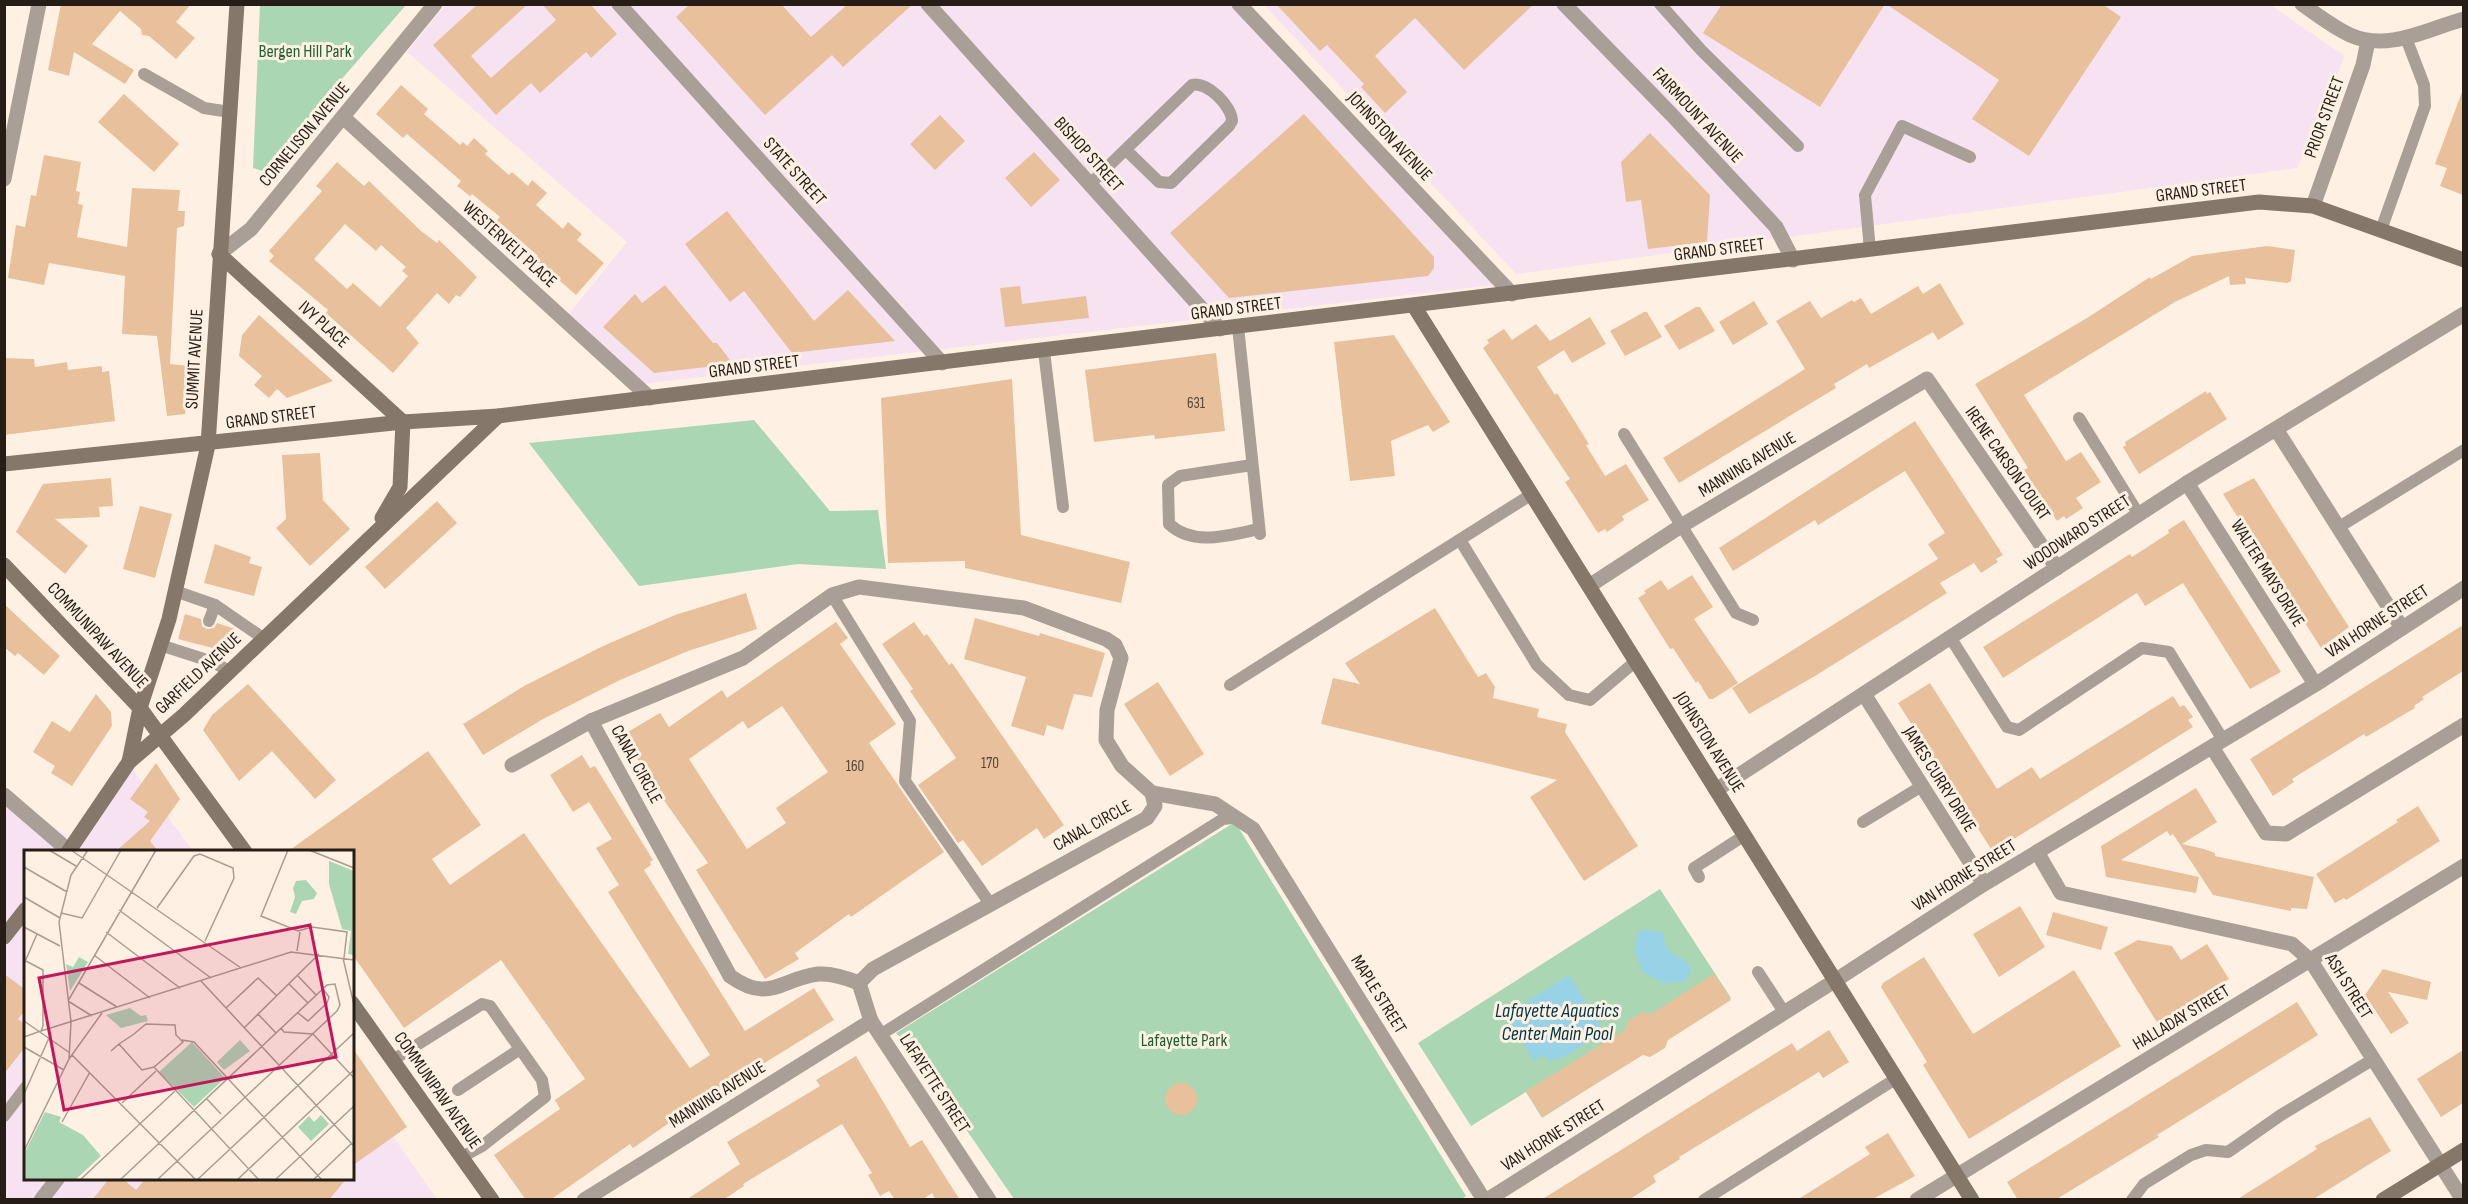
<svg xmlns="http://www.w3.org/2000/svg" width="2468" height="1204" viewBox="0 0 2468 1204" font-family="'Sofia Sans Condensed',sans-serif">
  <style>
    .industrial { fill: #f7e2f2 }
    .green { fill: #abd6b3 }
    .water { fill: #98d2e7 }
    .building { fill: #e8c09c; fill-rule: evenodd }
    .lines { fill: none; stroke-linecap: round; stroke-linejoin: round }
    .lane { stroke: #a99f96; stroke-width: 12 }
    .street { stroke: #a99f96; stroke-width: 15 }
    .secondary { stroke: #85776a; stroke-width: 15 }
    .labels { text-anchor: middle; stroke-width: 6; stroke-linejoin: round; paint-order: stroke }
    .number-label { font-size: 15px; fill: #564638 }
    .park-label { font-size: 18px; fill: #205f33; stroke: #fef1e3 }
    .street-label { font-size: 18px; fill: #261e16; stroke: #fef1e3 }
    .water-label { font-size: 20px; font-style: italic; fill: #003545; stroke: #fef1e3 }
    .inset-road { fill: none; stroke: #a89d91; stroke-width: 1.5 }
    .view { fill: #c2185b; fill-opacity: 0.15; stroke: #c2185b; stroke-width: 3 }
    .inset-edge { fill: none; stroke: #261e16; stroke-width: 3 }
  </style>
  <rect width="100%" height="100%" fill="#fef1e3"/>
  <g class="industrial">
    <polygon points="2269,4 2345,56 2297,168 1516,274 1264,5"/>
    <polygon points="445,5 1231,5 1494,285 642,384 564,320 627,242 407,52"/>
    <polygon points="131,767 193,851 26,852 26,1178 352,1178 353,1079 437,1199 5,1199 4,789 74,842"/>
  </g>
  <g class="green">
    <polygon points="260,5 406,5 262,171 253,168"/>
    <polygon points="754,420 830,511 878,510 886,569 798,564 639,586 529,443"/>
    <polygon points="1235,822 1466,1196 1460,1200 1014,1199 910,1048 896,1033"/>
    <polygon points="1660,889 1731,998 1542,1118 1526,1092 1471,1126 1418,1043"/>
  </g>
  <g class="water">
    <path d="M1642,929l21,4c3,32 23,17 28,38l-6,11 -23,1 -19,-11c-7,-14 -13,-31 -1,-43z"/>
    <polygon points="1569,975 1601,1028 1581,1046 1566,1056 1549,1061 1544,1055 1534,1061 1506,1015"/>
  </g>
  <g class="building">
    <polygon points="61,4 191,4 176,22 195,38 176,59 149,36 142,35 141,29 120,11 92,44 134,70 125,84 74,52 69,76 48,70"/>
    <polygon points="478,4 528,4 471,56 491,78 556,20 542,4 590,4 617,34 591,58 586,52 540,93 531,83 496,115 433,45"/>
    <polygon points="690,4 781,4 811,37 848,4 913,4 843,67 832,55 765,115 676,17"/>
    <polygon points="1276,4 1534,4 1464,70 1415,18 1375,56 1407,92 1385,113 1361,87 1364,84 1327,45 1320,51"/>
    <polygon points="1722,4 1885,4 1820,107 1703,33"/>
    <polygon points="1886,4 2102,4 2121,17 2029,156 1972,119 1999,80"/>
    <polygon points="401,85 428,109 424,114 460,145 463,142 467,146 474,138 488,151 485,154 509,175 512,172 528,186 532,180 547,193 536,205 563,229 568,222 582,234 577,240 604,263 576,295 535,259 538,256 497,220 500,217 472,194 470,196 457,186 461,181 407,134 403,138 376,114"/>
    <polygon points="2462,92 2463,92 2463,195 2440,186 2447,168 2435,164"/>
    <polygon points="124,94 179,144 154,172 98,122"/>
    <polygon points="1304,114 1434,257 1434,268 1428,276 1229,298 1170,233"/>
    <polygon points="940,115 965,141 935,170 910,144"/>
    <polygon points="1650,133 1710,195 1707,242 1648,249 1641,200 1626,202 1621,162"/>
    <polygon points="1034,152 1060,180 1031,207 1005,178"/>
    <polygon points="44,155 81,162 76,191 80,192 78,204 83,205 77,237 127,247 132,188 180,190 178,211 185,211 184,226 177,228 170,364 189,366 185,414 167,416 157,336 122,334 125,276 49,263 44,285 8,278 16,225 25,227 31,195 36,196"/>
    <path d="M337,162l27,24 5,-5 52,50 16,12 2,-3 38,37 -17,20 -4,-2 -7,9 -12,-11 -31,35 13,15 -26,30 -67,-60 2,-3 -59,-49 5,-5 -5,-5 53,-60 -6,-5zM345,224l31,27 5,-6 25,22 -4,4 6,5 -28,31 -27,-24 -6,6 -33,-30z"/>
    <polygon points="727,211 814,321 848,290 895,341 792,353 744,291 730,302 685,244"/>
    <polygon points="2267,246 2295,250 2291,281 2287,283 2245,278 2246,284 2230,285 2229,276 2175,302 2024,395 2066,461 2081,452 2101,482 2076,498 2083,508 2066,519 2064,516 2057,521 2024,470 2028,468 1975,384 2087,318 2150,277 2151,279 2192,256"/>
    <polygon points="1940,283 1964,324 1938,340 1933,332 1869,368 1867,364 1834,384 1836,388 1679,483 1663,458 1805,369 1776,321 1810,301 1821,318 1852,300 1854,302 1861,298 1871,314 1918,286 1923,294"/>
    <polygon points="665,285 713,343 717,343 733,364 654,373 603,327 635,294 642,303"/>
    <polygon points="1020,286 1022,304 1086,296 1089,318 1005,327 1000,288"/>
    <polygon points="1754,301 1768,324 1733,345 1719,322"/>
    <polygon points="1696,307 1700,307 1715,331 1679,350 1664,326"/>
    <polygon points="1644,312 1647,312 1662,337 1625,356 1610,331"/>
    <polygon points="259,315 333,381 287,398 277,389 269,398 254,385 262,376 239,356 242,335"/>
    <polygon points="1590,317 1606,344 1572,363 1564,350 1537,367 1555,395 1557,393 1589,444 1586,445 1605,476 1626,464 1649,500 1622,516 1624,520 1607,532 1605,529 1598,533 1565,482 1570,479 1483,348 1489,343 1487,340 1504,329 1512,340 1536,324 1550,341"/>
    <polygon points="1394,335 1450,422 1433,432 1428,425 1391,441 1395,476 1350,481 1334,342"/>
    <polygon points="1216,353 1225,431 1155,439 1154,435 1094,442 1085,370"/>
    <polygon points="4,358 34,359 35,367 67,362 68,370 102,366 102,372 109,371 115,421 4,435"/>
    <polygon points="1012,379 1021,535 1130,562 1121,603 965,568 965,561 888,563 881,398"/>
    <polygon points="2206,391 2207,394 2210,392 2227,419 2139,474 2123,447 2126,445 2125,442"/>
    <polygon points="1915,421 2003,555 1996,559 1998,562 1981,573 1974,563 1940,583 1947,593 1815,676 1749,714 1732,688 1938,559 1928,544 1945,533 1905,471 1818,525 1815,520 1733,571 1719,548"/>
    <polygon points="320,453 323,500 350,529 310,566 276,528 286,519 282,455"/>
    <polygon points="111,478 113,506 99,507 100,517 55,519 88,546 65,574 16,532 43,484"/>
    <polygon points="2254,478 2349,627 2321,648 2223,494"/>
    <polygon points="437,501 457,523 385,589 365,567"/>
    <polygon points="140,506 172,514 155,578 123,569"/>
    <polygon points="2184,520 2281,672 2250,689 2183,583 2145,606 2137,593 2003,678 1983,647 2130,554 2132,557 2169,533 2168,530"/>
    <polygon points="215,544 251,557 249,563 262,567 254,596 204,583"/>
    <polygon points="1692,575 1713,607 1694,619 1738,683 1713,699 1709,699 1698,681 1696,683 1673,648 1670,649 1638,598 1646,593 1644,591 1661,580 1668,590"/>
    <polygon points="746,593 757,629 688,651 620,680 543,719 483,755 463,724 524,686 603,646 675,615"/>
    <polygon points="4,604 60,656 44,675 18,653 15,656 4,647"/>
    <polygon points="1435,608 1478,677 1486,673 1495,687 1493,698 1539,709 1537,717 1567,724 1565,732 1638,846 1584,881 1530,797 1557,780 1321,724 1333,678 1360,684 1345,663"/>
    <polygon points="185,614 201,619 202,626 207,629 214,628 217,623 235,629 228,652 178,639"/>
    <polygon points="975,618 1039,636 1040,633 1105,653 1092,697 1074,694 1063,730 1047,725 1044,736 1011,726 1026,677 964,659"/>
    <path d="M836,622l12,16 -8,6 56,80 -27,19 75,109 -93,65 -2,-3 -54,39 4,6 -34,20 -69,-109 12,-7 -47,-67 -35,-55 4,-2 -4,-6 34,-20 9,14 53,-37 5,8zM782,706l46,66 -52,36 10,15 -39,26 -58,-90 54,-38 5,8z"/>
    <polygon points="914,622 924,636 927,634 949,665 952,663 1064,825 1044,839 1037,828 982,866 963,840 958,843 918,785 956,758 910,691 913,689 882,644"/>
    <polygon points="2463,625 2463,671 2422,697 2424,699 2414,706 2415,708 2366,737 2364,734 2292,779 2294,782 2273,796 2250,759"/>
    <polygon points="1158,682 1204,754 1170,776 1124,704"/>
    <polygon points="1930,683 1997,789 2032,767 2040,779 2173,696 2180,707 2184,705 2193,717 2188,720 2193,727 1993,852 1898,703"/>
    <polygon points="248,684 336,780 315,799 272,751 239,781 203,730 212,715"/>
    <polygon points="96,694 111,712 112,726 72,786 51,773 55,766 33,752 52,721 70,732"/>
    <polygon points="428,751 481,825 432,859 450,885 524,833 690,1068 710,1055 608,892 619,885 596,848 612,839 589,802 573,812 550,775 582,755 590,768 595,766 653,860 650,862 651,865 644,870 745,1031 814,988 834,1020 724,1088 722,1086 633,1148 630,1144 550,1200 526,1200 494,1155 560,1109 555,1100 585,1079 501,960 404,1028 352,954 352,852 287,852"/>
    <polygon points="156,763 180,799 150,841 159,852 115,852 150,821 144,817 148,812 130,799"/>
    <polygon points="2196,788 2217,822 2182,844 2204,849 2215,853 2215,856 2314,877 2307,909 2291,908 2291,911 2213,895 2173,834 2170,836 2167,831 2121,860 2199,877 2196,893 2106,877 2101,846"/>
    <polygon points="2418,806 2440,841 2346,900 2344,898 2335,903 2316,874 2398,822 2396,820"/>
    <polygon points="2020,906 2045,947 1999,977 1973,934"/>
    <polygon points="2053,912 2108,927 2101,950 2046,935"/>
    <polygon points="2138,940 2172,946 2181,960 2207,944 2229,979 2158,1024 2114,953"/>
    <polygon points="1924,957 1973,1034 2074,970 2121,1046 1969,1139 1923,1065 1927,1062 1881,987 1883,983"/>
    <polygon points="2383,969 2431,982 2427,1000 2388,992 2409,1023 2391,1034 2365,995"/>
    <polygon points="4,974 26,990 26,1009 18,1019 26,1025 26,1046 4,1074"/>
    <polygon points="1714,974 1731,1000 1668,1040 1665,1048 1650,1057 1643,1055 1542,1117 1526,1091 1625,1030 1628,1021 1643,1012 1651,1014"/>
    <polygon points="2297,1002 2318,1035 2157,1135 2159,1137 2055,1200 2018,1200 2007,1182"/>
    <polygon points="1829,1030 1849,1062 1823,1078 1819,1072 1679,1157 1680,1159 1653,1176 1656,1182 1629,1200 1541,1200 1792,1043 1797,1051"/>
    <polygon points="352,1047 407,1127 352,1166"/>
    <polygon points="2463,1050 2463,1103 2441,1117 2417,1079"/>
    <polygon points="856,1056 910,1147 922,1140 960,1200 936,1200 932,1193 922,1200 895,1200 889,1191 880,1196 868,1175 872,1173 842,1124 743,1184 744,1186 723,1200 686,1200 740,1164 727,1142 820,1086 816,1080"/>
    <circle cx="1181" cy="1099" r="16"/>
    <polygon points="2370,1117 2391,1151 2368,1165 2312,1200 2236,1200 2317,1149 2315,1146"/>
    <polygon points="1888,1133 1915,1176 1871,1200 1797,1200 1870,1154 1865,1147"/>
    <polygon points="109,1179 123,1179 136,1190 145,1179 346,1179 329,1200 92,1200"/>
  </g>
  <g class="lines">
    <g class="lane">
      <polyline points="1660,4 1701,50 1798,146"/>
      <polyline points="144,74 204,108 230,112"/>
      <path d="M1090,184l102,-99c15,-4 40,21 40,36l-3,5 -58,57 -12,-1 -33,-32"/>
      <polyline points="2381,230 2425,106 2424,85 2406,38"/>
      <polyline points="1870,250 1865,195 1902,126 1970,157"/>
      <polyline points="1238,327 1260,534"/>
      <polyline points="1044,351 1063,507"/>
      <polyline points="2079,418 2139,515"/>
      <polyline points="1624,434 1736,613 1753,620"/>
      <path d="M1252,465l-72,11 -12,9 1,39c25,23 60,11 90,5"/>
      <polyline points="2339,527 2464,450"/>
      <polyline points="1460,540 1537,665 1569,695 1590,700 1636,661"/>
      <polyline points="175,591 215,605 263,638"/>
      <polyline points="832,595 910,721 905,781 991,905"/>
      <polyline points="209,621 215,605"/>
      <polyline points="1950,637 2007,727 2019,730 2142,648 2169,652 2223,740"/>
      <polyline points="160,645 213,662 229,671"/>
      <polyline points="1230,685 1532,494"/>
      <polyline points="1863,822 1922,786"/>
      <polyline points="1699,877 1694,868 1745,835"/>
      <polyline points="1758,972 1784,1012"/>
      <polyline points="880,1035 1223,819 1232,818"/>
      <polyline points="393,1060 482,1004 490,1006 542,1080 545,1097 482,1146 462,1157"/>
      <polyline points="458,1090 520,1049"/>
      <polyline points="4,1116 26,1087"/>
      <polyline points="1704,1200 1897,1078"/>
      <polyline points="2132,1200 2144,1184 2191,1155 2206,1150 2228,1152 2281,1115 2372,1060"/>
    </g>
    <g class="street">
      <polyline points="619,4 942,363"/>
      <polyline points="928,4 1220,329"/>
      <polyline points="1239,4 1512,294"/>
      <polyline points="1564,4 1671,114 1776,227 1793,260"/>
      <path d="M2302,4c15,11 31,23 48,31 38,17 77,-6 114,-16"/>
      <polyline points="344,118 650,398"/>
      <polyline points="4,179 39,4"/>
      <polyline points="2313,206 2363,65 2368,41"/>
      <polyline points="219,254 251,229 435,4"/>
      <polyline points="2276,429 2402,628"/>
      <polyline points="2187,483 2315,684"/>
      <polyline points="1589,586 1681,526 1927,379 2057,568"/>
      <polyline points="1864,694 1984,884"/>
      <path d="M591,721l139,255c39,28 50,3 88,-2 14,-1 29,4 41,9"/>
      <polyline points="2212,747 2266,833 2286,834 2464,725"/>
      <polyline points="512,765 591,721 743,658 832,595 859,587 1024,608 1106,639 1115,645 1121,658 1107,710 1106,740 1122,766 1152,793 1155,806 1147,818 873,969 859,983"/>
      <polyline points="1716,790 2187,483 2464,314"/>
      <polyline points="1152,793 1215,804 1253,829 1484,1200"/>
      <polyline points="4,795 69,851"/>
      <polyline points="2037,852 2061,893 2292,944 2311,961 2463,1200"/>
      <polyline points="859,983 871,1021 989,1200"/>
      <polyline points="41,1200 58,1178"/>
      <polyline points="584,1200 871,1021"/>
      <polyline points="1487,1200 1836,980 1984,884 2321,681 2464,588"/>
      <polyline points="1917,1200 2464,866"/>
    </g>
    <g class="secondary">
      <polyline points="219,254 403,422"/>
      <polyline points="1414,306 1972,1200"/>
      <polyline points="4,464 403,422 498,416 2259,202 2313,206 2464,260"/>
      <polyline points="382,518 400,487 403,422"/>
      <polyline points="4,565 140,708 245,852"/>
      <polyline points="129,762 140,708 169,619 208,445 237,4"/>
      <polyline points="68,852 129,762 184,715 498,416"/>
      <polyline points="4,937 26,909"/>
      <polyline points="352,1003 492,1200"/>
      <polyline points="2383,1200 2464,1150"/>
    </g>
  </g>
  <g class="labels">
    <g class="number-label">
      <text x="1196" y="408">631</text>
      <text x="990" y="768">170</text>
      <text x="855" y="771">160</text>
    </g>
    <g class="park-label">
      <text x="305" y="57">Bergen Hill Park</text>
      <text x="1184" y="1046">Lafayette Park</text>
    </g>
    <g class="street-label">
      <text transform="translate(1698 115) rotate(47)" y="6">FAIRMOUNT AVENUE</text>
      <text transform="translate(2324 117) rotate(-70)" y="6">PRIOR STREET</text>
      <text transform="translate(304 134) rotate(-50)" y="6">CORNELISON AVENUE</text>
      <text transform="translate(1390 136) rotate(47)" y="6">JOHNSTON AVENUE</text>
      <text transform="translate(1089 154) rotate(48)" y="6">BISHOP STREET</text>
      <text transform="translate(795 171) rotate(48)" y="6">STATE STREET</text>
      <text transform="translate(2201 190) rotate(-7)" y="6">GRAND STREET</text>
      <text transform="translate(510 244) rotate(42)" y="6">WESTERVELT PLACE</text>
      <text transform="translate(1719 249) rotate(-7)" y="6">GRAND STREET</text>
      <text transform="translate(1236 308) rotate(-7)" y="6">GRAND STREET</text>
      <text transform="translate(324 324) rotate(42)" y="6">IVY PLACE</text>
      <text transform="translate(194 359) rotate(-87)" y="6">SUMMIT AVENUE</text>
      <text transform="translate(754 366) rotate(-7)" y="6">GRAND STREET</text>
      <text transform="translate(271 417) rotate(-7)" y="6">GRAND STREET</text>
      <text transform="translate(2008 463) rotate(55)" y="6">IRENE CARSON COURT</text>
      <text transform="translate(1747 464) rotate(-31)" y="6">MANNING AVENUE</text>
      <text transform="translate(2077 532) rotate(-33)" y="6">WOODWARD STREET</text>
      <text transform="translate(2268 573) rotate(58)" y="6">WALTER MAYS DRIVE</text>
      <text transform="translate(2377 621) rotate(-33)" y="6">VAN HORNE STREET</text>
      <text transform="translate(98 635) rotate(47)" y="6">COMMUNIPAW AVENUE</text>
      <text transform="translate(198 673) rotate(-43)" y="6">GARFIELD AVENUE</text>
      <text transform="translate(1710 742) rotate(58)" y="6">JOHNSTON AVENUE</text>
      <text transform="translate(637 764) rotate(61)" y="6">CANAL CIRCLE</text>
      <text transform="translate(1940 779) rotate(58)" y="6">JAMES CURRY DRIVE</text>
      <text transform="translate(1092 825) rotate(-29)" y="6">CANAL CIRCLE</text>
      <text transform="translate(1964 875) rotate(-32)" y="6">VAN HORNE STREET</text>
      <text transform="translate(2349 986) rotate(58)" y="6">ASH STREET</text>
      <text transform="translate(1379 994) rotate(58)" y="6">MAPLE STREET</text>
      <text transform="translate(2181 1017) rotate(-31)" y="6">HALLADAY STREET</text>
      <text transform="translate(935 1083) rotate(57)" y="6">LAFAYETTE STREET</text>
      <text transform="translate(438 1090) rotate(55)" y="6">COMMUNIPAW AVENUE</text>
      <text transform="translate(717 1094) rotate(-32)" y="6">MANNING AVENUE</text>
      <text transform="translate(1553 1135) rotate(-32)" y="6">VAN HORNE STREET</text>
    </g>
    <g class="water-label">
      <text x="1557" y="1017">Lafayette Aquatics<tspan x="1557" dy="23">Center Main Pool</tspan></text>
    </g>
  </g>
  <g transform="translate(24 850)">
    <rect width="330" height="330" fill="#fef1e3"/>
    <path d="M305,11l25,10v84l-6,-1 3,-23 -9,-2 -13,-45zM282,30l11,13 -3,6 -12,2 -6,13 -6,-2 5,-15 -2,-9 3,-7zM55,107l9,5 -18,29 -4,-27 7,3zM106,158l11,8 5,-1 2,6 -27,7 -15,-13zM216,190l10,11 -26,19 -7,-8zM168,192l33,36 -31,29 -35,-35zM21,262l16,5 -2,5 24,13 18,21 -26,24h-51v-26zM297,265l8,9 -18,17 -13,-14 11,-11 5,6z" fill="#abd6b3"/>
    <path class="inset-road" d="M25,0l27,16M47,0l170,118M264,0l-27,66 37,15 14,-4 35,5 -3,26M285,0l45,18M0,17l43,25M0,47l36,21M133,58l37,-52 6,-2 33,14 1,10 -29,63M95,60l92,68M37,63l21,5 39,-68M0,77l36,19M82,82l74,56M273,101l3,-19M70,105l56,43M319,108l11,47M0,110l19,10v56l-2,5 -17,6M0,114l13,-30M274,126l18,19M177,131l153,165M55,133l38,24M265,134l19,19M44,151l88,-151M44,151l24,15M202,158l32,-30 19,18M274,163l10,8 19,-18 2,-6 -6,-8M234,164l18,19M0,171l46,32M220,178l75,-74M257,178l3,4 29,2 41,44M17,181l250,-79 63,8M158,190l12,2 128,138M0,197l40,23M87,201l8,-7 15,-10 12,-10 29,1 1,10 7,7 -29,25 -12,3 -23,-26M48,205l124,125M45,209l2,-37 -12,-100 12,-47 17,-25M130,217l105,113M0,244l25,-56M182,248l15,16M98,253l34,-32M38,272l28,-50M0,301l45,-92 33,-46M56,330l95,-89M96,330l207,-195 8,-1 5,21 -3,6 -180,169M173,330l157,-147M213,330l117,-110M251,330l79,-74M289,330l39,-37"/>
    <path class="view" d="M286,75l26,132 -272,53 -25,-132z"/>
    <rect width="330" height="330" class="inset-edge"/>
  </g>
  <rect width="2468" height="1204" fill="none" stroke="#261e16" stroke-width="12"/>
</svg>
